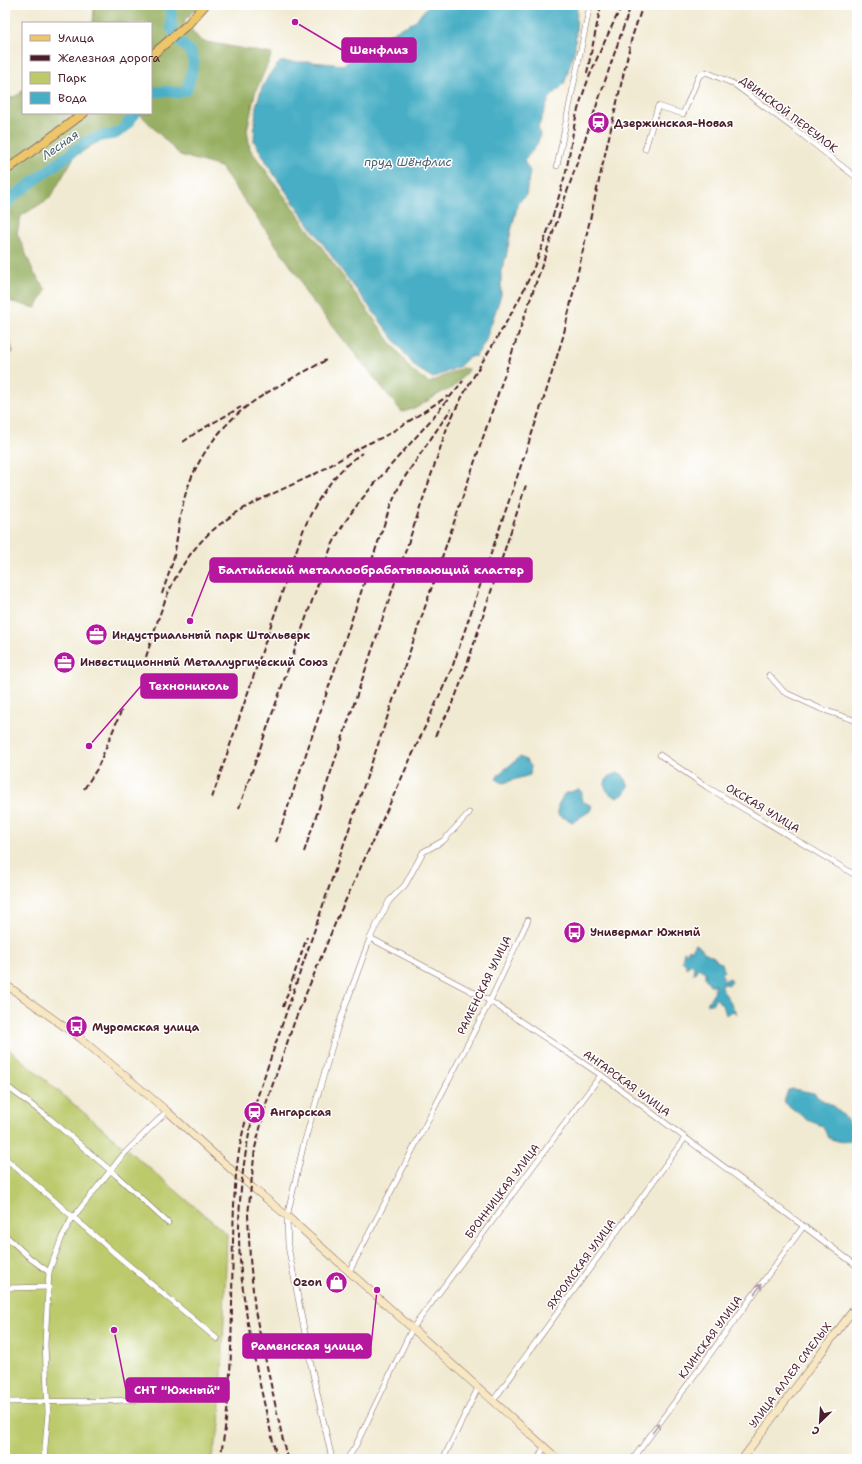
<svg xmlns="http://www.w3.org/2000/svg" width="862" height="1464" viewBox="0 0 862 1464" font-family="'Shantell Sans',sans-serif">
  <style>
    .green { fill: #bcca6c; stroke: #83744c }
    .forest { fill: #95ae60; stroke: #706646 }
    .water { fill: #46aec5; stroke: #486678 }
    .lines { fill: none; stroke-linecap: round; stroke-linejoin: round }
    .river { stroke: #46aec5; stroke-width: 11 }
    .minor-casing { stroke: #846665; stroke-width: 6 }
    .secondary-casing { stroke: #846665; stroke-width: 8 }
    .primary-casing { stroke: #846665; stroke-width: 10 }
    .minor { stroke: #fff; stroke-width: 5 }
    .secondary { stroke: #f7e8c3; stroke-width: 7 }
    .primary { stroke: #ecc669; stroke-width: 8 }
    .rail { stroke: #4a1f2b; stroke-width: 2; stroke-dasharray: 6 3; stroke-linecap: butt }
    .oneway { stroke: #ae9aa0 }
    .labels { text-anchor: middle; stroke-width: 3; stroke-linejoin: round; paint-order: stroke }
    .street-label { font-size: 11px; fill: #4a1f2b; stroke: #fff }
    .poi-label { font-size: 11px; font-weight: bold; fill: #4a1f2b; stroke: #fff; text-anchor: start }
    .water-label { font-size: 12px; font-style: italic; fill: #485f70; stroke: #fff }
    .leader { fill: none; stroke: #b5179e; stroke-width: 1.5 }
    .callout-dot { fill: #b5179e; stroke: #fff; stroke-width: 1.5 }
    .callout { fill: #b5179e; stroke: #b5179e; stroke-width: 1.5 }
    .callout-label { font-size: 12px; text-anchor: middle; font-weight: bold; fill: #fff }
  </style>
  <rect width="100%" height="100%" fill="#fff"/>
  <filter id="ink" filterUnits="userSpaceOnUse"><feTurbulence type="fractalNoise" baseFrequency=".025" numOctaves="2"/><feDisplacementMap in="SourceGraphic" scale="8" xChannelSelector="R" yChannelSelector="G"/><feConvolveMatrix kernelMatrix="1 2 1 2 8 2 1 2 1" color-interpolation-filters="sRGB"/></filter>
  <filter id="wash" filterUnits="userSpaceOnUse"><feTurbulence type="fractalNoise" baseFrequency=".012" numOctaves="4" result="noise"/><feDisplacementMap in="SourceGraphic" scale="16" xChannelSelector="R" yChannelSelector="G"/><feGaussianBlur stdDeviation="0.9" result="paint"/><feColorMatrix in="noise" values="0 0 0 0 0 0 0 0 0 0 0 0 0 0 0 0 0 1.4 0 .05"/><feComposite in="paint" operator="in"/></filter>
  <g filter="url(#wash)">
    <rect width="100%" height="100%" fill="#f1ead2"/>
    <polygon class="green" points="5,1046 227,1234 220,1426 211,1459 5,1459"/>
    <g class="forest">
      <polygon points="92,5 199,5 184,21 201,41 272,54 255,93 247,130 250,149 411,370 429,383 462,368 469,369 453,388 442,392 416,408 402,412 305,292 300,279 221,167 180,155 139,113 113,132 74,157 50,198 21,216 17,233 34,273 46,290 36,308 5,300 5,100 18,95 23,90 23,113 151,113 151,23 93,23 94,9"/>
      <polygon points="5,327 13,352 5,358"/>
    </g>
    <g class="water">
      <polygon points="429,5 576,5 577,9 575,49 564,84 549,99 538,128 540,135 537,145 524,161 530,171 526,195 518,203 511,231 506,257 501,271 501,295 485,342 476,356 469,357 460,366 433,378 415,367 340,268 275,176 254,141 256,106 262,88 269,75 280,62 312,62 344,65 353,57 357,49 377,42 395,31 414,22"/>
      <polygon points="520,757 526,760 531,766 530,775 503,783 496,779 499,774"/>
      <path d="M618,773l4,1 7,12 -6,9 -7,2c-15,-6 -15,-20 2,-24z"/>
      <polygon points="579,789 582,793 582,801 592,806 590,811 573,822 558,815 558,805 564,794"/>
      <path d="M696,944l3,2 5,6 10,5 4,5 4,1 2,8 -3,3 3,3 -2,3 1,1 7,-3c2,2 1,5 -1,7l-2,-1 -7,1 17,29 -4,-3 -7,4 -2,-7 -8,-10 -4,6h-5l5,-9 3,-2 -2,-2 2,-6h-5l-5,-7v-6l-7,-4 -3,5h-2l1,-6 -3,-3 -5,4v-5l-4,-2 2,-10 3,2 1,-3 5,-1 1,-4z"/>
      <path d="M793,1089l21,4 5,5 14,8 11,10 13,19c-11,10 -16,7 -29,3l-5,-12 -16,-6 -23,-18 4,-12z"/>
    </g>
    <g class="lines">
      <g class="river">
        <polyline points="151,94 154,92 167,91 177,93 187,90 194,62 190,51 180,42 171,28 171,5"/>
        <polyline points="5,208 8,202 15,195 26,187 87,141 101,136 115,134 125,127 135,113"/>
      </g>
    </g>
  </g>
  <g filter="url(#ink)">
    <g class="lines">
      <defs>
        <g id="minor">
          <polyline points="645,149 658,106 683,114 699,76 706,72 734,84 796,130 857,178"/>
          <polyline points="557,166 590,5"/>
          <polyline points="769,675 784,692 821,709 857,721"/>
          <polyline points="660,755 707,787 857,876"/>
          <polyline points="370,938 490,1001 601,1075 857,1266"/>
          <polyline points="5,1085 49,1118 117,1176 168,1223"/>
          <polyline points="5,1158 118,1256 217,1339"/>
          <polyline points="5,1235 31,1259 49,1272"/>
          <polyline points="349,1272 490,1001 528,920"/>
          <polyline points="5,1288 49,1287"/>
          <polyline points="493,1401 685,1138"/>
          <polyline points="5,1402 104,1401 194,1397"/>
          <polyline points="44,1459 48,1413 45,1344 49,1272 54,1258 62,1237 71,1220 122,1156 167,1111"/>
          <polyline points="332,1459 312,1370 288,1246 287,1217 303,1147 337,1029 370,938 389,901 405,885 423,852 443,841 469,813"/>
          <polyline points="347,1459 355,1447 412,1329 601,1075"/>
          <polyline points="443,1459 478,1388"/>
          <polyline points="538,1459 544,1447"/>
          <polyline points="633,1459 803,1227"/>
        </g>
        <g id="secondary">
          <polyline points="5,984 80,1038 167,1111 235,1173 287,1216 558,1459"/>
          <polyline points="742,1459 857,1305"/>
        </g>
        <g id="primary">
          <polyline points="151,56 188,24 205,5"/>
          <polyline points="5,171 84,113"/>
        </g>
      </defs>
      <use href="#minor" class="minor-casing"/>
      <use href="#secondary" class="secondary-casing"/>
      <use href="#primary" class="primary-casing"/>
      <use href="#minor" class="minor"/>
      <use href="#secondary" class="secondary"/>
      <use href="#primary" class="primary"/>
      <g class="rail">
        <polyline points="587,73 601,5"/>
        <polyline points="183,442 197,432 241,407"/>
        <path d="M162,594c4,-13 9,-25 12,-38 4,-20 5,-40 11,-60 10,-35 33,-67 61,-89 25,-19 55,-33 82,-48"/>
        <path d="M146,657c10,-31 19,-64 37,-92 33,-52 81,-66 132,-91 17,-9 33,-20 50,-29 8,-4 17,-7 25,-12 20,-12 39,-25 58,-37"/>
        <polyline points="435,736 452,705 463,677 526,485"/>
        <polyline points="84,789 97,769 122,709"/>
        <path d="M212,798l91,-267c13,-31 31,-59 59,-78"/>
        <path d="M239,808l91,-258c16,-37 43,-64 69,-94 22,-24 43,-49 64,-75"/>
        <polyline points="276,842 389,510 400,484 451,409"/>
        <path d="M304,852l143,-424c23,-54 61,-100 84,-154 14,-33 26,-68 35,-103 4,-18 6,-36 10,-54 10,-39 29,-76 46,-112"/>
        <polyline points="283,1007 307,937"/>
        <path d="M220,1459c14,-72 11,-145 13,-218 1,-48 2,-89 17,-135"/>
        <path d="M277,1459c-15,-66 -32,-132 -37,-199 -4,-55 4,-109 17,-162l374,-1093"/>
        <polyline points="287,1459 255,1311 250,1259 248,1215 251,1186 255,1148 267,1101 295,1020 337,919 452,668 546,392 563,337 632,37 643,5"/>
      </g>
    </g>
    <defs><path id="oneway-shaft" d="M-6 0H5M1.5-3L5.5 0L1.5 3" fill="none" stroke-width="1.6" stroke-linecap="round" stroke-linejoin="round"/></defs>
    <g class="oneway">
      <use href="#oneway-shaft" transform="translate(758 1289) rotate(-54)"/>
      <use href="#oneway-shaft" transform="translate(656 1428) rotate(-54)"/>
    </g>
  </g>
  <defs>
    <symbol id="station-disc" viewBox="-11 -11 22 22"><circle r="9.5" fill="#b5179e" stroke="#fff"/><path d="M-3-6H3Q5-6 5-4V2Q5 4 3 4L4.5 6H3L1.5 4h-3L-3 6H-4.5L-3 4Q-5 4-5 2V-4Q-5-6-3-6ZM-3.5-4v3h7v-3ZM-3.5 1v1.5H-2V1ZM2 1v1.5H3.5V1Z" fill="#fff"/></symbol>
    <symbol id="office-disc" viewBox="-11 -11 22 22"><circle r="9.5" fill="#b5179e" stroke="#fff"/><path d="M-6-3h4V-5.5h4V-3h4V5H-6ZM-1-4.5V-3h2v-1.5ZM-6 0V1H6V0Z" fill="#fff"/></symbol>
    <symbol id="bus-disc" viewBox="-11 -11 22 22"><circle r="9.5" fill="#b5179e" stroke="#fff"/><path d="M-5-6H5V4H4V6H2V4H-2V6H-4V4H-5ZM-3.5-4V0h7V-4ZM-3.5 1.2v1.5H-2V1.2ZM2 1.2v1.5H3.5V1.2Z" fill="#fff"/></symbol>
    <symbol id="shop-disc" viewBox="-11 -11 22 22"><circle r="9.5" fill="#b5179e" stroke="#fff"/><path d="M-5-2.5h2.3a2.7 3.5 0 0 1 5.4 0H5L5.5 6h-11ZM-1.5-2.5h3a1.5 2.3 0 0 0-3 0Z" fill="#fff"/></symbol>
  </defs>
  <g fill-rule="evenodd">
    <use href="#station-disc" x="586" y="110" width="25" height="25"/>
    <use href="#office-disc" x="84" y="622" width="25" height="25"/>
    <use href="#office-disc" x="52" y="650" width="25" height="25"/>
    <use href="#bus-disc" x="562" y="920" width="25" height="25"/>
    <use href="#bus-disc" x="64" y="1014" width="25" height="25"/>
    <use href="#station-disc" x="242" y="1100" width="25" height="25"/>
    <use href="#shop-disc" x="324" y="1270" width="25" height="25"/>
  </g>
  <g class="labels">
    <g class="street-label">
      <text transform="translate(789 114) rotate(37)" y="4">ДВИНСКОЙ ПЕРЕУЛОК</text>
      <text transform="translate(763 808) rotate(31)" y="4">ОКСКАЯ УЛИЦА</text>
      <text transform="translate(484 985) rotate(-64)" y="4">РАМЕНСКАЯ УЛИЦА</text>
      <text transform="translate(627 1083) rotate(36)" y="4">АНГАРСКАЯ УЛИЦА</text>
      <text transform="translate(502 1191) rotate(-53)" y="4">БРОННИЦКАЯ УЛИЦА</text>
      <text transform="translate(581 1264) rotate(-54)" y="4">ЯХРОМСКАЯ УЛИЦА</text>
      <text transform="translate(710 1337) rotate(-54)" y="4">КЛИНСКАЯ УЛИЦА</text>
      <text transform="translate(790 1375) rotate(-53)" y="4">УЛИЦА АЛЛЕЯ СМЕЛЫХ</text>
    </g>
    <g class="poi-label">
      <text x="614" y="127">Дзержинская-Новая</text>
      <text x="112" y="639">Индустриальный парк Штальверк</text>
      <text x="80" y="666">Инвестиционный Металлургический Союз</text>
      <text x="590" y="936">Универмаг Южный</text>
      <text x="92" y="1031">Муромская улица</text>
      <text x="270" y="1116">Ангарская</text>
      <text x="322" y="1286" text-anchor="end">Ozon</text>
    </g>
    <g class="water-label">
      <text transform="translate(60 145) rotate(-35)" y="4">Лесная</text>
      <text x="408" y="166">пруд Шёнфлис</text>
    </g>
  </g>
  <path class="leader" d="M295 22L342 50M190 621L210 570M89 746L141 686M377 1290L371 1346M114 1330L126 1390"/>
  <g class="callout-dot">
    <circle cx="295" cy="22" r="4"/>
    <circle cx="190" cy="621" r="4"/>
    <circle cx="89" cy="746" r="4"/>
    <circle cx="377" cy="1290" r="4"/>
    <circle cx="114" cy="1330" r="4"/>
  </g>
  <g class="callout">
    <rect x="342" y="38" width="74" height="24" rx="4"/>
    <rect x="210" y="558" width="322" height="24" rx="4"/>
    <rect x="141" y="674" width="96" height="24" rx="4"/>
    <rect x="243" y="1334" width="128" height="24" rx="4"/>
    <rect x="126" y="1378" width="103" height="24" rx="4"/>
  </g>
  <g class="callout-label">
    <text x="379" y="54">Шенфлиз</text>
    <text x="371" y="574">Балтийский металлообрабатывающий кластер</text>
    <text x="189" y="690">Технониколь</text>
    <text x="307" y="1350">Раменская улица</text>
    <text x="177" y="1394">СНТ "Южный"</text>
  </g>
  <rect width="862" height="1464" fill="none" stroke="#fff" stroke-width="20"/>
  <rect x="22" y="22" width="130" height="92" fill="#ffffff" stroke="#b7a5aa"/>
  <rect x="30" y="35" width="20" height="6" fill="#ecc669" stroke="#b7a5aa"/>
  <text x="58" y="42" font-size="12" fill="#4a1f2b">Улица</text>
  <rect x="30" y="55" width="20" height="6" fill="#4a1f2b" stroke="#b7a5aa"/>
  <text x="58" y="62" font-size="12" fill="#4a1f2b">Железная дорога</text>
  <rect x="30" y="72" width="20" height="12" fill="#bcca6c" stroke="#b7a5aa"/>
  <text x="58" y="82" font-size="12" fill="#4a1f2b">Парк</text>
  <rect x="30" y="92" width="20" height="12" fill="#46aec5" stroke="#b7a5aa"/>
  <text x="58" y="102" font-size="12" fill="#4a1f2b">Вода</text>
  <g transform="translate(820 1422) rotate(205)" stroke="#ffffff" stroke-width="3" paint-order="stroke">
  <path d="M0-3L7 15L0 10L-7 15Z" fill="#4a1f2b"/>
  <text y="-6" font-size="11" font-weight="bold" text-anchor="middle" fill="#4a1f2b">С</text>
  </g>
</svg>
